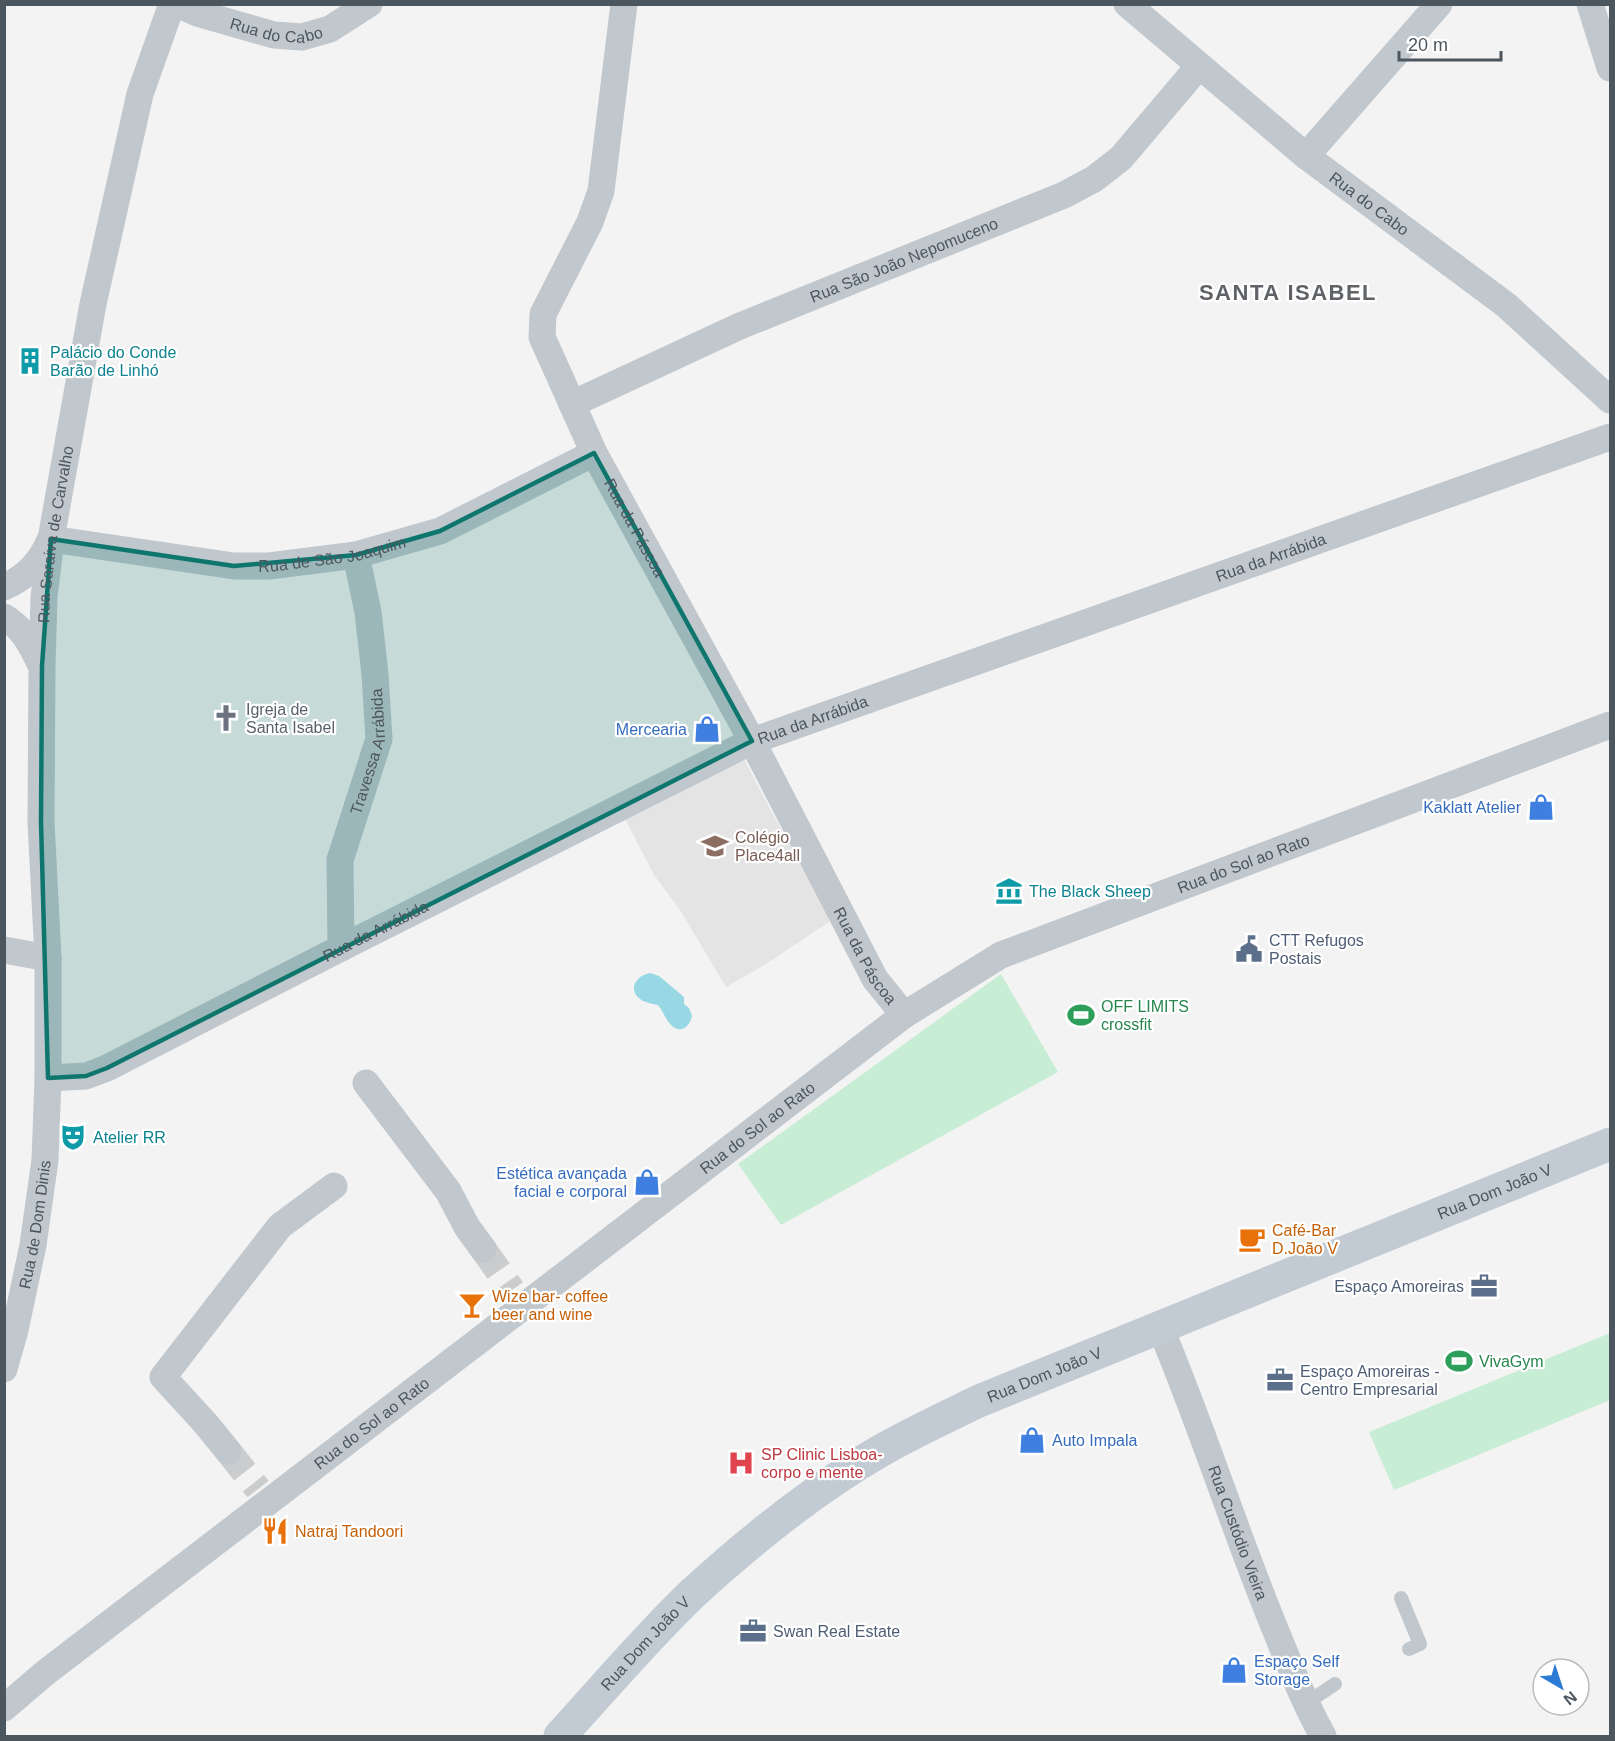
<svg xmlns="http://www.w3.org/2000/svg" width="1615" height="1741" viewBox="0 0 1615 1741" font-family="Helvetica,sans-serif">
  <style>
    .education { fill: #e5e4e4 }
    .green { fill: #c7edd4 }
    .water { fill: #98d8e5 }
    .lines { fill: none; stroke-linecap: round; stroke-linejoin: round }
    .street-tunnel { stroke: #caccce; stroke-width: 27; stroke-dasharray: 27 14; stroke-linecap: butt }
    .lane { stroke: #c0c7cd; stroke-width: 14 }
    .street { stroke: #c0c7cd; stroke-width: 27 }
    .secondary { stroke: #c2cbd4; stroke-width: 33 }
    .marked { fill: #0f766e; fill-opacity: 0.2; stroke: #0f766e; stroke-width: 4.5; stroke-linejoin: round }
    .labels { text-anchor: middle; stroke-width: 4.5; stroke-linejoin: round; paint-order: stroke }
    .street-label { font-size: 16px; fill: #4c565e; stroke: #fff }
    .culture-label { font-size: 16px; fill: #0d838f; stroke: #fff; text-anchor: start }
    .worship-label { font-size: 16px; fill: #5b616d; stroke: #fff; text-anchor: start }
    .shop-label { font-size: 16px; fill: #366cbe; stroke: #fff; text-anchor: end }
    .education-label { font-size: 16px; fill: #785e54; stroke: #fff; text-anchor: start }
    .service-label { font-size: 16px; fill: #4e5e75; stroke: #fff; text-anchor: start }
    .leisure-label { font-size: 16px; fill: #27864d; stroke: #fff; text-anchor: start }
    .food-label { font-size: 16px; fill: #c56008; stroke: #fff; text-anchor: start }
    .health-label { font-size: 16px; fill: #be3a42; stroke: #fff; text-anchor: start }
    .district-label { font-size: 22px; font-weight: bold; letter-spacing: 1.5px; fill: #5f6367; stroke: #fff }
  </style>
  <rect width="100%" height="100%" fill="#f4f3f3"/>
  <polygon class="education" points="742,755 770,809 832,920 766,964 726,987 680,910 654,875 624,817"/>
  <g class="green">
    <polygon points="1001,974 1058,1072 781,1225 738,1164"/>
    <polygon points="1610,1333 1610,1400 1394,1490 1369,1432"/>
  </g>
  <path class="water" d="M650,973l9,3 25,21v7l5,4 3,8c-2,10 -11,19 -21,9 -5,-5 -8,-14 -13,-20 -5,-1 -10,-2 -15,-4 -16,-9 -9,-25 7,-28z"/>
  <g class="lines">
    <g class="street-tunnel">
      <polyline points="483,1249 512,1290"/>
      <polyline points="228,1451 258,1489"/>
    </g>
    <g class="lane">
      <polyline points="1401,1598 1420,1644 1409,1649"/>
      <polyline points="1305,1704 1335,1684"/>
    </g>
    <g class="street">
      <path id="s1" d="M177,4l20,9 77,22 28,2 28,-8 39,-25"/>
      <path id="s2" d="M624,4l-23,187 -11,31 -47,92 -1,23 52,116 158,288 123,238 29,36"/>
      <path id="s3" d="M1127,4l179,152 200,149 104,95"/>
      <polyline points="1590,4 1610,68"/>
      <polyline points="1306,156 1439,4"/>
      <path id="s4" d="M572,404l168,-78 324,-131 30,-16 27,-21 78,-92"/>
      <path id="s5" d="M51,539l183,27h35l87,-11 84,-24 154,-78"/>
      <path d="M4,587c21,-9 36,-24 45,-45"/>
      <path d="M4,617c22,14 26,27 37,48"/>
      <path id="s6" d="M341,948l-1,-88 39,-121 -4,-65 -7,-62 -12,-57"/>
      <polyline points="4,950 48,958"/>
      <path id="s7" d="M48,1078l38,-2 21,-8 234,-120 411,-207 858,-304"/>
      <polyline points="366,1083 448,1191 467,1227 483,1249"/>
      <path id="s8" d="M1160,1327c41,97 73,199 113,297 16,39 30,76 50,112"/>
      <path id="s9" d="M4,1369l11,-39 18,-85 12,-85 3,-82v-120l-7,-136 1,-156 2,-69 7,-58 42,-235 47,-210 32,-90"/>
      <polyline points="228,1451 206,1424 163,1377 280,1226 334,1186"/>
      <path id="s10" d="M4,1708l41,-35 859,-658 97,-60 609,-230"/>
    </g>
    <path class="secondary" id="s11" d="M560,1736c44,-48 86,-98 133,-143 58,-53 121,-104 189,-143 32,-18 64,-33 97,-49l631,-257"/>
  </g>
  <path class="marked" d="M594,453l158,288 -645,327 -21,8 -38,2 -7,-256 1,-156 9,-127 183,27 122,-11 84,-24z"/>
  <defs>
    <symbol id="building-bare" viewBox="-9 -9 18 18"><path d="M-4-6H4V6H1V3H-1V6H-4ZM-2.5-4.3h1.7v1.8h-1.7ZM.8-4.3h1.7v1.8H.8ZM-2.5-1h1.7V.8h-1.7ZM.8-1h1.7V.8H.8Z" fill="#0f9aa8" stroke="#fff" stroke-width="2.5" paint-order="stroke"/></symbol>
    <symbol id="church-bare" viewBox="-9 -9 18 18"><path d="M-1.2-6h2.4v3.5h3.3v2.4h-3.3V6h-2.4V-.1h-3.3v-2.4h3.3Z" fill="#6b7280" stroke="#fff" stroke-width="2.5" paint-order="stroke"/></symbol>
    <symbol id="shop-bare" viewBox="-9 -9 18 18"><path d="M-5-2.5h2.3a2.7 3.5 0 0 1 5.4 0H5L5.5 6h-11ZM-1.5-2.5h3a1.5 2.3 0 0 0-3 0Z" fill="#3f7fe0" stroke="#fff" stroke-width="2.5" paint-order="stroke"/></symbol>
    <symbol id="school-bare" viewBox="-9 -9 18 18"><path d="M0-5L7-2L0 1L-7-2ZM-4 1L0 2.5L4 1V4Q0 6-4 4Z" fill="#8d6e63" stroke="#fff" stroke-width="2.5" paint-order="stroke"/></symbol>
    <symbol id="museum-bare" viewBox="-9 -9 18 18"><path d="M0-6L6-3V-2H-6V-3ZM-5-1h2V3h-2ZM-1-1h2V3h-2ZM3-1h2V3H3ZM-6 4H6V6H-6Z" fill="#0f9aa8" stroke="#fff" stroke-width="2.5" paint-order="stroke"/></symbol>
    <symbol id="civic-bare" viewBox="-9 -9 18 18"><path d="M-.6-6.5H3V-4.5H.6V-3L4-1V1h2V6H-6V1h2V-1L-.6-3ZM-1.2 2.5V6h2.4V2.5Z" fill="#5c6f8a" stroke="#fff" stroke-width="2.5" paint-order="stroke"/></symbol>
    <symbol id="stadium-bare" viewBox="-9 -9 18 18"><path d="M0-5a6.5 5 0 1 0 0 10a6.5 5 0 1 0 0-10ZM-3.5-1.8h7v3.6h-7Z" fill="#2e9e5b" stroke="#fff" stroke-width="2.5" paint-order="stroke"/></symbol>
    <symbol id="theatre-bare" viewBox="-9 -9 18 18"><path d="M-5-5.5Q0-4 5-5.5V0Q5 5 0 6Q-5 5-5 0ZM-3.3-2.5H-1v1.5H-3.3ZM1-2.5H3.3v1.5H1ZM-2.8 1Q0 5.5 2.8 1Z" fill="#0f9aa8" stroke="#fff" stroke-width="2.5" paint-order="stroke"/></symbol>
    <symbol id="cafe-bare" viewBox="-9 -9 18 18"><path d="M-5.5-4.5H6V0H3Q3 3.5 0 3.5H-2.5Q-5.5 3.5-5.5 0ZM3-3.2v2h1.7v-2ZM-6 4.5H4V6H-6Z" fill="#e8710a" stroke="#fff" stroke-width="2.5" paint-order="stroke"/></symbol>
    <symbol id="office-bare" viewBox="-9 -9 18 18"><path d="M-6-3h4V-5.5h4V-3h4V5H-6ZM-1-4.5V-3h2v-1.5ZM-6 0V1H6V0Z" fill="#5c6f8a" stroke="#fff" stroke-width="2.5" paint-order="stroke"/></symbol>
    <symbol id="bar-bare" viewBox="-9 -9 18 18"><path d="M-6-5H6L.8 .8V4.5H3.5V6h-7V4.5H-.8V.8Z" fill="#e8710a" stroke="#fff" stroke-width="2.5" paint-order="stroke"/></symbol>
    <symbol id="hospital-bare" viewBox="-9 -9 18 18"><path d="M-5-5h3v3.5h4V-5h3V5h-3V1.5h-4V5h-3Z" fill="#e0444e" stroke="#fff" stroke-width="2.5" paint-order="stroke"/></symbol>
    <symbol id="restaurant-bare" viewBox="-9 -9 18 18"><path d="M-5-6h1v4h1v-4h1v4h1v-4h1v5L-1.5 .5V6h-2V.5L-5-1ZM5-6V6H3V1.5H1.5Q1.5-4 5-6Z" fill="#e8710a" stroke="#fff" stroke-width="2.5" paint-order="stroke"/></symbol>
  </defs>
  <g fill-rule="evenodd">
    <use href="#building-bare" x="11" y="342" width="38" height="38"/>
    <use href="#church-bare" x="207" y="699" width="38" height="38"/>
    <use href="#shop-bare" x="688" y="710" width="38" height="38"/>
    <use href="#shop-bare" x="1522" y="788" width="38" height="38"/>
    <use href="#school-bare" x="696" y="827" width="38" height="38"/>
    <use href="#museum-bare" x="990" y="872" width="38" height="38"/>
    <use href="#civic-bare" x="1230" y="930" width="38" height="38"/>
    <use href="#stadium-bare" x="1062" y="996" width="38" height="38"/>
    <use href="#theatre-bare" x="54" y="1118" width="38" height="38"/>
    <use href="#shop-bare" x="628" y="1163" width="38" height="38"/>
    <use href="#cafe-bare" x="1233" y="1220" width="38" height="38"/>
    <use href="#office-bare" x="1465" y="1267" width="38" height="38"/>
    <use href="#bar-bare" x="453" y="1286" width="38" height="38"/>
    <use href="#stadium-bare" x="1440" y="1342" width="38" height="38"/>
    <use href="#office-bare" x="1261" y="1361" width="38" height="38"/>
    <use href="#shop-bare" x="1013" y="1421" width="38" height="38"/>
    <use href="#hospital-bare" x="722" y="1444" width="38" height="38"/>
    <use href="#restaurant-bare" x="256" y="1512" width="38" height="38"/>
    <use href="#office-bare" x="734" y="1612" width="38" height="38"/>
    <use href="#shop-bare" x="1215" y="1651" width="38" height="38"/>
  </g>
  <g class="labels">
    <g class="street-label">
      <text dy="6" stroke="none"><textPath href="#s1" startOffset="104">Rua do Cabo</textPath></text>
      <text dy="6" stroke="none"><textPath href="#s3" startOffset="314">Rua do Cabo</textPath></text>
      <text dy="6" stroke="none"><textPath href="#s4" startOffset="362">Rua São João Nepomuceno</textPath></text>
      <text dy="6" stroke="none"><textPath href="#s2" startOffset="560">Rua da Páscoa</textPath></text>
      <text dy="6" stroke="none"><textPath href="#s9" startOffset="840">Rua Saraiva de Carvalho</textPath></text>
      <text dy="6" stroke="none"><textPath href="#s5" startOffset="284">Rua de São Joaquim</textPath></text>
      <text dy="6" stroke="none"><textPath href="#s7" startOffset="1334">Rua da Arrábida</textPath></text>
      <text dy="6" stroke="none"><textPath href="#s7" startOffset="848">Rua da Arrábida</textPath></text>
      <text dy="6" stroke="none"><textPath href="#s6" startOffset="201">Travessa Arrábida</textPath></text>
      <text dy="6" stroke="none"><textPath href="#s10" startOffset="1509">Rua do Sol ao Rato</textPath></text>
      <text dy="6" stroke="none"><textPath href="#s7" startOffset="362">Rua da Arrábida</textPath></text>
      <text dy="6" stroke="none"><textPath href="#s2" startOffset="1046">Rua da Páscoa</textPath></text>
      <text dy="6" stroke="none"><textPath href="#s10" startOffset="951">Rua do Sol ao Rato</textPath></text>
      <text dy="6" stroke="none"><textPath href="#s11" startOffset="1098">Rua Dom João V</textPath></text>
      <text dy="6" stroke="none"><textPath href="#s9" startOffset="148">Rua de Dom Dinis</textPath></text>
      <text dy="6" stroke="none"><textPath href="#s11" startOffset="612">Rua Dom João V</textPath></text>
      <text dy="6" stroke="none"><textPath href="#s10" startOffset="465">Rua do Sol ao Rato</textPath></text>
      <text dy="6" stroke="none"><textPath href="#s8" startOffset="220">Rua Custódio Vieira</textPath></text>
      <text dy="6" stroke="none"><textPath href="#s11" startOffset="126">Rua Dom João V</textPath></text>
    </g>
    <g class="culture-label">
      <text x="50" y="358">Palácio do Conde<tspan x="50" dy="18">Barão de Linhó</tspan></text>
      <text x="1029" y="897">The Black Sheep</text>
      <text x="93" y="1143">Atelier RR</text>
    </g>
    <g class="worship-label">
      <text x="246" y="715">Igreja de<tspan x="246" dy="18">Santa Isabel</tspan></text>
    </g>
    <g class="shop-label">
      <text x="687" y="735">Mercearia</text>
      <text x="1521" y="813">Kaklatt Atelier</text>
      <text x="627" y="1179">Estética avançada<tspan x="627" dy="18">facial e corporal</tspan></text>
      <text x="1052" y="1446" text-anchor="start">Auto Impala</text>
      <text x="1254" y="1667" text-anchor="start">Espaço Self<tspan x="1254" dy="18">Storage</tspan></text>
    </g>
    <g class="education-label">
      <text x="735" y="843">Colégio<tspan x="735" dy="18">Place4all</tspan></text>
    </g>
    <g class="service-label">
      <text x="1269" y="946">CTT Refugos<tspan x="1269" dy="18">Postais</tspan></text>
      <text x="1464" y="1292" text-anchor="end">Espaço Amoreiras</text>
      <text x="1300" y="1377">Espaço Amoreiras -<tspan x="1300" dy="18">Centro Empresarial</tspan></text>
      <text x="773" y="1637">Swan Real Estate</text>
    </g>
    <g class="leisure-label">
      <text x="1101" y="1012">OFF LIMITS<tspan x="1101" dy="18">crossfit</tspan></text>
      <text x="1479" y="1367">VivaGym</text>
    </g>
    <g class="food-label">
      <text x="1272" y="1236">Café-Bar<tspan x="1272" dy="18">D.João V</tspan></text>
      <text x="492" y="1302">Wize bar- coffee<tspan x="492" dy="18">beer and wine</tspan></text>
      <text x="295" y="1537">Natraj Tandoori</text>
    </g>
    <g class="health-label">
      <text x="761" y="1460">SP Clinic Lisboa-<tspan x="761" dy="18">corpo e mente</tspan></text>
    </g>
    <g class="district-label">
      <text x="1288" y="300">SANTA ISABEL</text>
    </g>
  </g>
  <rect width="1615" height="1741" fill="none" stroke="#4c565e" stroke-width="12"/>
  <g transform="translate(1561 1687) rotate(141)"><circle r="28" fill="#ffffff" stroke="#b7bbbf" stroke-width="1.5"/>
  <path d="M0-4.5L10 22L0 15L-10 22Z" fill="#2c7cd5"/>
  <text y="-9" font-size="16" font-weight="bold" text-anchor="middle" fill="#4c565e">N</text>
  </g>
  <path d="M1399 51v9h102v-9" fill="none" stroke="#4c565e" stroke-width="3"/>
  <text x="1408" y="51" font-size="18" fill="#4c565e" stroke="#ffffff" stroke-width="4.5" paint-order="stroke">20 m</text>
</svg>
